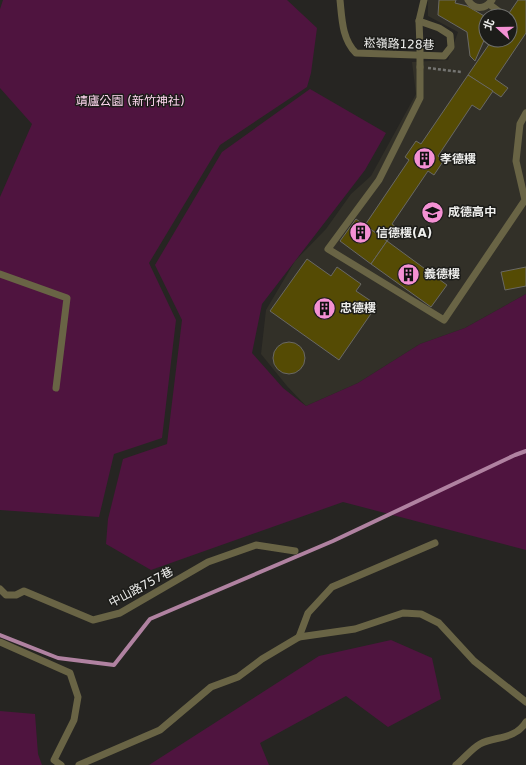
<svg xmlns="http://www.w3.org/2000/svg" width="526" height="765" viewBox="0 0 526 765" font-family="'DejaVu Sans','Noto Sans TC',sans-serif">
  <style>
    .built { fill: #323028; fill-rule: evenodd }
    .green { fill: #4f143f }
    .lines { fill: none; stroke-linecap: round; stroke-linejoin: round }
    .stream { stroke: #b082a1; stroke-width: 4 }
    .building { fill: #554b04; stroke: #696865 }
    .path { stroke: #747471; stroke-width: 2.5; stroke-dasharray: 3 2; stroke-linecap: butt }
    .lane { stroke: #696445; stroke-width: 7 }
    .lane-bridge { stroke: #696445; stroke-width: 7 }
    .labels { text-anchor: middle; stroke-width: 3; stroke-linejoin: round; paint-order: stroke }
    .street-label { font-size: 12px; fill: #eeeeec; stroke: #1c1c19 }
    .park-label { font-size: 12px; fill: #fed7ef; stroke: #1c1c19 }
    .poi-label { font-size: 12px; font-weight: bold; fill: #eeeeec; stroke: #1c1c19; text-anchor: start }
  </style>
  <rect width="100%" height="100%" fill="#262522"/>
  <path class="built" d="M428,0h98v294l-61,34 -45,16 -62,39 -52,23 -19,-20 -26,-32 5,-44 29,-49 31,-32 25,-35 20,-18 45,-82 -4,-32 36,-2 10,-28 -30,-16zM486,16h24v24h-24z"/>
  <g class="green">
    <polygon points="3,0 287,0 317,28 311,73 307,87 220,145 149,263 176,320 162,438 114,454 99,517 0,510 0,197 32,124 0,88 0,9"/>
    <polygon points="310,89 386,133 365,170 262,304 252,353 283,388 306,406 358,383 420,344 465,328 526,294 526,550 343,502 151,570 106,544 108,519 123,459 167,444 182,320 155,265 222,152"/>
    <polygon points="391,640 432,658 441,699 388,727 346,696 260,743 269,765 149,765 319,656"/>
    <polygon points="0,711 35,714 38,754 42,765 0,765"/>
  </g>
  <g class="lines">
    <polyline class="stream" points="0,635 58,658 114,665 150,619 333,541 515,455 526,451"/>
  </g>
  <g class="building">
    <polygon points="439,0 456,0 455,3 467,6 486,17 486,38 485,38 475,61 470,56 467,32 438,15"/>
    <polygon points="518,0 526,0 526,33 495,79 508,88 501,97 468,75 492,40 510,40 510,16 507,16"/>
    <polygon points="468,75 493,91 480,110 472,105 438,156 444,160 434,175 428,171 392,224 396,227 387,241 365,225 409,160 405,157 416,141 421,144"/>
    <polygon points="356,219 387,241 371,264 340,241"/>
    <polygon points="387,241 447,285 431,307 371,264"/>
    <polygon points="307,259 331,276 337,267 361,284 356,291 377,305 339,360 270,311"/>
    <polygon points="526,267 526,286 505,290 501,272"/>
    <circle cx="289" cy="358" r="16"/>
  </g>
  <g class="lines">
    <polyline class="path" points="428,68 461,72"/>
    <g class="lane">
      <path d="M340,0c2,19 2,39 16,53l88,3 7,-9 -1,-12 -11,-7 -20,-7 5,-21"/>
      <path d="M468,0c6,10 17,10 24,0"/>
      <polyline points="489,4 505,16"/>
      <polyline points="419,21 420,46"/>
      <polyline points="420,67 420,98 379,180 328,249 444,320 525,200 516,161 520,124 526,113"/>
      <polyline points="0,274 67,298 56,388"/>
      <polyline points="0,589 6,595 16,595 24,591 93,620 120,613 208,562 256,545 295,551"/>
      <polyline points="299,637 308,613 332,587 435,543"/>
      <polyline points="0,642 70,673 78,697 74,720 54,760 61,765"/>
      <polyline points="79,765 160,730 211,687 238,677 262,659 299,637 355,629 403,613 421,614 439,623 474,661 526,702"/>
      <path d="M456,765c8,-6 15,-16 24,-21 15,-8 35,-4 46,-22"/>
    </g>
    <polyline class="lane-bridge" points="420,46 420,67"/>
  </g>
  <defs>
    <symbol id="building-disc" viewBox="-11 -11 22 22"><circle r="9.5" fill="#f491d4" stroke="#1c1c19"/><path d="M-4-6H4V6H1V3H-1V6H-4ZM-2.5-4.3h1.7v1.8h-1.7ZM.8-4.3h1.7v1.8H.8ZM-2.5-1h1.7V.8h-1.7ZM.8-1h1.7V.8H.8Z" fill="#111"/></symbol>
    <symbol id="school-disc" viewBox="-11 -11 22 22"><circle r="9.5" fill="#f491d4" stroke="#1c1c19"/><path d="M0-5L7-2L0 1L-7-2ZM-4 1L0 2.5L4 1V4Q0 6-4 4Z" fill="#111"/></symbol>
  </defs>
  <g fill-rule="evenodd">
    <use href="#building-disc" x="412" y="146" width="25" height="25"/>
    <use href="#school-disc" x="420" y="200" width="25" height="25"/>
    <use href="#building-disc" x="348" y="220" width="25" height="25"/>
    <use href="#building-disc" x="396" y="262" width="25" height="25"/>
    <use href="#building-disc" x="312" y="296" width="25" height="25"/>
  </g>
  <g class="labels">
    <g class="street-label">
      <text transform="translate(399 44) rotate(2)" y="4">崧嶺路128巷</text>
      <text transform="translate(141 587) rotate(-28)" y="4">中山路757巷</text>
    </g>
    <g class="park-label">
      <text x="130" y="105">靖廬公園 (新竹神社)</text>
    </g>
    <g class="poi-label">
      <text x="440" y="163">孝德樓</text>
      <text x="448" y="216">成德高中</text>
      <text x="376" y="237">信德樓(A)</text>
      <text x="424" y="278">義德樓</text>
      <text x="340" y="312">忠德樓</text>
    </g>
  </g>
  <g transform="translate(498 28) rotate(291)"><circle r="19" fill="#1c1c19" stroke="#70706d"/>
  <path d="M0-3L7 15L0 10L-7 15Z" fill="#f491d4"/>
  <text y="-6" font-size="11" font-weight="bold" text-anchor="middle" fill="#eeeeec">北</text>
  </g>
</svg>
